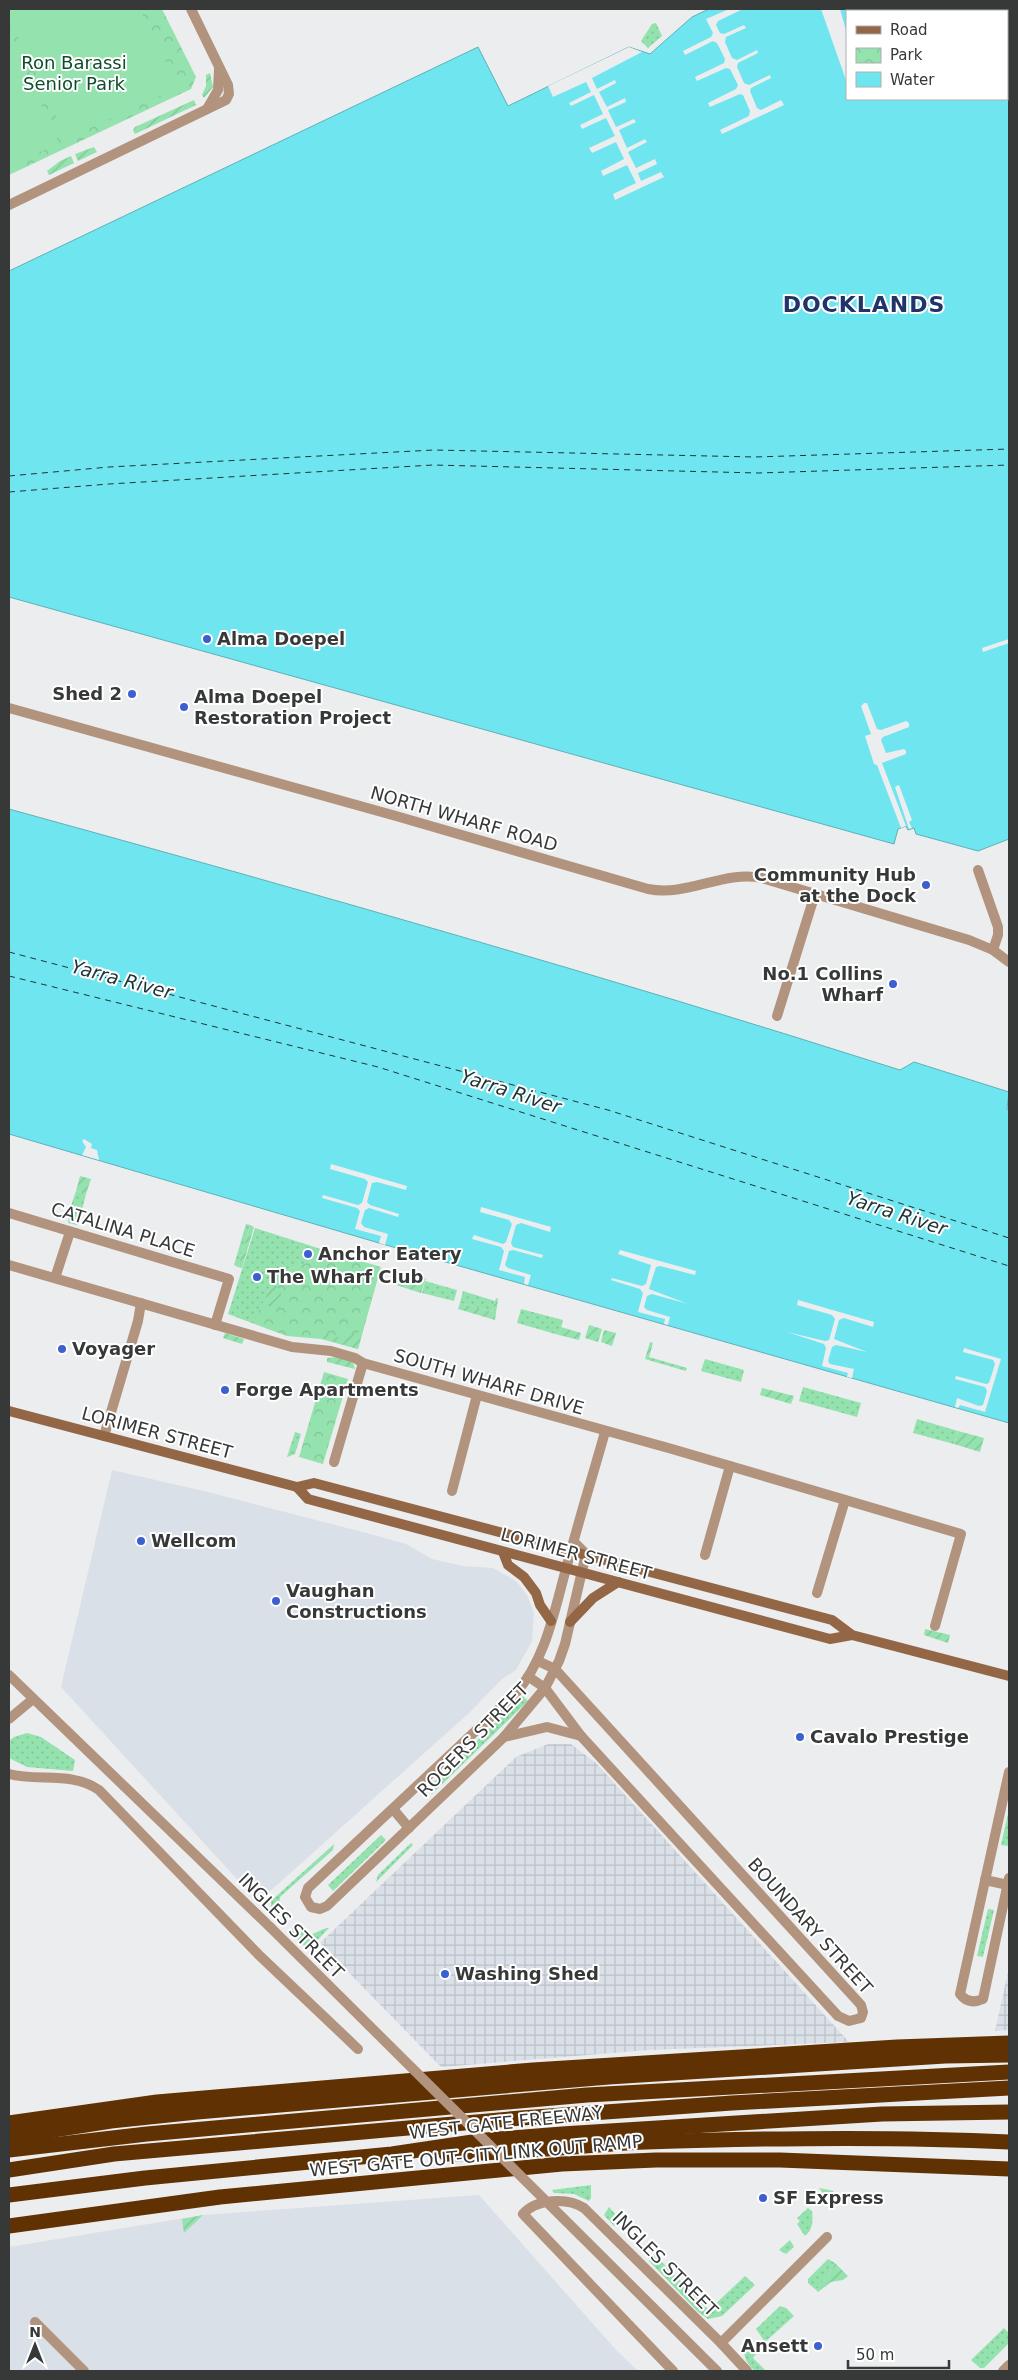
<svg xmlns="http://www.w3.org/2000/svg" width="1018" height="2380" viewBox="0 0 1018 2380" font-family="'DejaVu Sans',sans-serif">
  <style>
    .built { fill: #dae0e7 }
    .industrial { fill: url(#industrial-grid) }
    .grass { fill: url(#grass-dots) }
    .park { fill: url(#park-crowns) }
    .garden { fill: url(#garden-furrows) }
    .pitch { fill: #94e2ae }
    .water { fill: #6ee5ef; stroke: #5eb1b8; fill-rule: evenodd }
    .pier { fill: #ecedef }
    .lines { fill: none; stroke-linecap: round; stroke-linejoin: round }
    .ferry { stroke: #1f3436; stroke-width: 1; stroke-dasharray: 6 5; stroke-linecap: butt }
    .minor { stroke: #b2937d; stroke-width: 10 }
    .tertiary { stroke: #b2937d; stroke-width: 10 }
    .secondary { stroke: #936746; stroke-width: 10 }
    .motorway { stroke: #603103; stroke-width: 15 }
    .tertiary-bridge { stroke: #b2937d; stroke-width: 10 }
    .poi-dot { fill: #3d5fd0; stroke: #fff; stroke-width: 2 }
    .labels { text-anchor: middle; stroke-width: 4; stroke-linejoin: round; paint-order: stroke }
    .park-label { font-size: 18px; fill: #0f4c2b; stroke: #fff }
    .poi-label { font-size: 18px; font-weight: bold; fill: #373838; stroke: #fff; text-anchor: start }
    .street-label { font-size: 18px; fill: #373838; stroke: #fff }
    .water-label { font-size: 19px; font-style: italic; fill: #1f3436; stroke: #fff }
    .district-label { font-size: 22px; font-weight: bold; letter-spacing: 1px; fill: #21336b; stroke: #fff }
  </style>
  <defs>
    <pattern id="industrial-grid" width="8" height="8" patternUnits="userSpaceOnUse" patternTransform="scale(1.25)"><rect width="8" height="8" fill="#dae0e7"/><path d="M0 4h8M4 0v8" fill="none" stroke="#bcc1c7"/></pattern>
    <pattern id="grass-dots" width="8" height="8" patternUnits="userSpaceOnUse" patternTransform="scale(1.25)"><rect width="8" height="8" fill="#94e2ae"/><path d="M2 2h.1M6 6h.1" fill="none" stroke="#80c396" stroke-width="1.8" stroke-linecap="round"/></pattern>
    <pattern id="park-crowns" width="20" height="18" patternUnits="userSpaceOnUse" patternTransform="scale(1.25)"><rect width="20" height="18" fill="#94e2ae"/><path d="M2 6a3 3 0 1 1 6 0M12 15a3 3 0 1 1 6 0" fill="none" stroke="#80c396"/></pattern>
    <pattern id="garden-furrows" width="10" height="10" patternUnits="userSpaceOnUse" patternTransform="scale(1.25)"><rect width="10" height="10" fill="#94e2ae"/><path d="M-1 1l2-2M0 10L10 0M9 11l2-2" fill="none" stroke="#80c396"/></pattern>
  </defs>
  <rect width="100%" height="100%" fill="#ecedef"/>
  <g class="built">
    <polygon points="112,1470 208,1492 374,1535 406,1544 432,1559 463,1566 493,1568 516,1581 527,1595 534,1613 532,1641 516,1670 502,1679 469,1713 258,1902 61,1687"/>
    <polygon points="479,2195 616,2350 638,2371 9,2371 9,2247 203,2215"/>
  </g>
  <g class="industrial">
    <polygon points="548,1744 571,1744 596,1763 849,2042 650,2050 441,2067 320,1943 516,1757"/>
    <polygon points="1009,1968 1009,2030 995,2031"/>
  </g>
  <g class="grass">
    <polygon points="656,23 662,36 648,48 641,41 652,24"/>
    <polygon points="76,1191 86,1194 82,1210 71,1206"/>
    <polygon points="246,1224 250,1225 238,1267 234,1265"/>
    <polygon points="255,1228 327,1251 326,1256 321,1258 277,1273 263,1302 280,1314 279,1333 228,1314"/>
    <polygon points="425,1281 457,1290 454,1301 422,1293"/>
    <polygon points="463,1291 495,1301 492,1312 460,1303"/>
    <polygon points="521,1309 563,1320 559,1335 517,1323"/>
    <polygon points="705,1359 744,1370 741,1382 701,1371"/>
    <polygon points="803,1387 861,1403 857,1417 799,1401"/>
    <polygon points="917,1419 958,1431 954,1444 913,1433"/>
    <polygon points="295,1432 301,1434 295,1454 287,1457"/>
    <polygon points="523,1696 528,1701 432,1794 427,1789"/>
    <polygon points="27,1733 41,1737 75,1760 73,1771 27,1767 9,1758 9,1741 14,1737"/>
    <polygon points="1009,1809 1008,1846 1001,1845"/>
    <polygon points="381,1835 386,1840 333,1891 328,1885"/>
    <polygon points="411,1843 413,1845 376,1882 378,1875"/>
    <polygon points="334,1844 333,1850 280,1897 279,1906 289,1917 285,1921 271,1907 271,1901"/>
    <polygon points="988,1909 994,1910 983,1957 977,1956"/>
    <path d="M296,1924l12,11c9,-1 13,-7 21,-7l-21,22 -18,-19z"/>
    <polygon points="591,2185 591,2198 589,2201 574,2194 554,2193 552,2190"/>
    <polygon points="819,2188 834,2191 818,2204 816,2200 823,2193"/>
    <polygon points="609,2207 623,2223 623,2224 614,2226 604,2215"/>
    <path d="M808,2208l4,3c1,10 1,19 -7,25l-8,-12 3,-3 -3,-3z"/>
    <polygon points="790,2240 794,2247 786,2254 779,2250"/>
    <polygon points="654,2254 709,2310 745,2276 755,2285 722,2316 708,2319 698,2312 649,2261"/>
    <polygon points="828,2259 835,2263 829,2275 816,2290 808,2283 808,2279"/>
    <polygon points="780,2306 786,2308 794,2316 765,2342 756,2329"/>
    <polygon points="1004,2328 1009,2333 1009,2343 984,2368 980,2368 971,2360"/>
    <path d="M749,2340l10,10 -6,8 13,13h-11c-10,-9 -13,-17 -10,-30z"/>
  </g>
  <g class="park">
    <polygon points="9,9 162,9 196,77 191,89 9,175"/>
    <polygon points="327,1251 381,1267 358,1349 321,1339 287,1336 253,1323 277,1273 321,1258 326,1256"/>
    <polygon points="324,1372 348,1379 323,1464 299,1457"/>
  </g>
  <g class="garden">
    <polygon points="210,73 213,87 204,98 202,95 206,86 206,75"/>
    <polygon points="194,100 196,105 135,134 133,130 135,127"/>
    <polygon points="94,147 97,152 78,161 75,154"/>
    <polygon points="71,156 74,163 49,175 47,171 60,161"/>
    <polygon points="80,1176 91,1179 86,1194 76,1191"/>
    <polygon points="70,1210 81,1214 78,1225 68,1223"/>
    <polygon points="250,1225 254,1227 242,1268 238,1267"/>
    <polygon points="400,1271 426,1278 421,1293 396,1285"/>
    <polygon points="301,1273 306,1279 302,1286 289,1285 287,1278"/>
    <polygon points="273,1282 281,1291 280,1314 263,1302"/>
    <polygon points="496,1298 498,1299 495,1320 458,1309 460,1303 492,1312"/>
    <polygon points="589,1325 602,1329 598,1342 585,1338"/>
    <polygon points="561,1327 581,1333 579,1340 559,1335"/>
    <polygon points="363,1330 358,1349 324,1339 322,1333 343,1339"/>
    <polygon points="604,1330 616,1333 612,1346 601,1342"/>
    <polygon points="225,1333 244,1339 242,1344 223,1338"/>
    <polygon points="650,1342 653,1343 649,1357 687,1368 686,1371 645,1359"/>
    <polygon points="340,1357 353,1362 355,1369 327,1362 327,1358"/>
    <polygon points="762,1388 794,1396 791,1404 760,1395"/>
    <polygon points="958,1431 984,1438 980,1452 954,1444"/>
    <polygon points="925,1629 950,1635 948,1643 924,1635"/>
    <polygon points="203,2215 184,2233 182,2219"/>
    <polygon points="835,2263 848,2276 843,2280 831,2282 818,2292 816,2290 829,2275"/>
  </g>
  <g class="pitch">
    <polygon points="9,9 140,9 178,87 67,139 9,18"/>
    <polygon points="9,36 59,143 9,167"/>
  </g>
  <g class="water">
    <path d="M709,9h300v830l-31,12 -62,-17 -2,-6 -6,2 -2,-4 -8,3 -4,15 -885,-247v-326l469,-224 30,59 121,-59 21,7 42,-37zM847,11h160v88h-160z"/>
    <path d="M9,809c298,82 596,167 891,261l14,-8 95,30 -2,17 2,1v313l-630,-180 -370,-109z"/>
  </g>
  <g class="pier">
    <polygon points="729,9 743,9 718,21 716,25 720,33 724,34 744,25 746,28 726,37 725,42 732,58 737,60 757,50 758,53 738,63 737,67 744,83 749,85 770,75 771,78 751,88 750,91 757,108 761,110 781,100 784,105 722,134 720,130 749,116 750,111 743,95 740,94 710,107 708,103 736,89 738,85 730,69 726,68 697,81 695,77 724,63 725,59 717,43 713,41 685,55 683,51 711,37 713,33 706,19"/>
    <polygon points="821,9 840,9 847,34 847,83"/>
    <polygon points="629,47 642,52 592,78 597,89 615,80 616,83 599,92 607,107 625,98 626,102 608,110 616,127 634,119 636,122 619,130 627,148 645,139 647,142 628,152 636,168 655,159 657,164 638,173 641,181 661,172 664,177 615,200 613,194 636,183 627,165 603,176 601,171 624,159 616,142 592,153 589,148 615,136 606,118 582,129 580,125 603,114 594,95 571,106 569,103 591,92 586,82 553,97 548,86"/>
    <polygon points="1009,639 1009,643 983,652 982,648"/>
    <polygon points="864,703 867,703 877,729 881,730 906,721 909,723 909,727 883,737 881,740 886,753 904,749 906,751 906,754 882,763 906,826 901,828 877,765 874,764 865,736 871,734 861,706"/>
    <polygon points="899,785 912,820 909,822 912,828 909,829 895,787"/>
    <polygon points="84,1139 92,1144 91,1148 97,1150 99,1160 82,1155 86,1147 82,1141"/>
    <polygon points="331,1164 407,1186 406,1190 377,1182 372,1183 367,1202 370,1205 399,1214 398,1217 369,1208 365,1210 361,1223 364,1227 388,1234 385,1245 379,1243 381,1236 355,1229 360,1211 357,1208 322,1198 323,1195 358,1205 362,1203 368,1182 365,1179 330,1169"/>
    <polygon points="481,1207 551,1227 550,1232 521,1223 516,1225 511,1243 513,1247 543,1255 542,1258 513,1250 509,1251 505,1265 508,1268 531,1275 528,1285 524,1284 525,1277 499,1270 504,1251 501,1247 472,1239 474,1235 503,1244 506,1242 512,1224 509,1220 480,1212"/>
    <polygon points="620,1250 696,1271 695,1275 660,1266 656,1267 649,1289 688,1304 652,1294 647,1296 644,1307 647,1310 670,1317 668,1325 664,1324 665,1319 638,1312 643,1293 640,1289 611,1280 612,1278 642,1286 646,1284 651,1265 618,1254"/>
    <polygon points="798,1300 874,1322 873,1327 844,1318 839,1320 834,1339 867,1352 836,1345 832,1347 828,1361 830,1364 854,1369 852,1378 847,1377 848,1373 822,1366 826,1348 824,1344 787,1332 825,1341 829,1340 835,1319 832,1315 797,1305"/>
    <polygon points="964,1348 1001,1359 985,1412 960,1405 958,1408 955,1407 957,1398 979,1406 983,1405 987,1391 985,1387 955,1379 956,1376 986,1384 989,1383 995,1364 993,1360 963,1352"/>
  </g>
  <g class="lines">
    <g class="ferry">
      <polyline points="9,476 109,467 434,450 755,457 1009,449"/>
      <polyline points="9,492 109,484 433,465 758,473 1009,465"/>
      <polyline points="9,952 608,1110 1009,1238"/>
      <polyline points="9,976 378,1067 1009,1266"/>
    </g>
    <g class="minor">
      <polyline points="207,109 218,90 219,69"/>
      <polyline points="9,205 226,100 229,94 228,85 191,9"/>
      <path d="M9,708l387,108 252,73c40,8 75,-19 114,-11l207,62 24,10 16,12"/>
      <polyline points="978,870 998,927 998,935 993,950"/>
      <polyline points="777,1016 815,894"/>
      <polyline points="9,1213 229,1279 215,1325"/>
      <polyline points="9,1265 292,1347 331,1351 355,1358 363,1363 672,1449 961,1534 935,1626"/>
      <polyline points="55,1278 70,1232"/>
      <polyline points="104,1436 138,1321 141,1303"/>
      <polyline points="334,1462 363,1363"/>
      <polyline points="452,1491 477,1395"/>
      <path d="M574,1542l12,12 -21,90 -6,17 -14,27 -41,49 -177,169 -7,3 -9,-2 -6,-10 3,-9 208,-195c30,-35 38,-81 50,-124 12,-46 26,-91 39,-137"/>
      <polyline points="705,1555 730,1466"/>
      <polyline points="817,1593 845,1500"/>
      <polyline points="529,1677 545,1688 581,1736 838,2016 849,2021 861,2018 863,2012 861,2005 555,1669 538,1661"/>
      <polyline points="504,1737 547,1727 581,1736"/>
      <path d="M1009,1772l-49,222c6,8 14,9 23,5l26,-121"/>
      <path d="M9,1774c29,8 63,-3 90,16l159,164 100,95"/>
      <polyline points="393,1809 409,1828"/>
      <polyline points="985,1880 1008,1885"/>
      <polyline points="35,2322 84,2371"/>
      <polyline points="721,2343 827,2237"/>
      <path d="M673,2371l-150,-157c13,-15 44,-17 61,-6l137,135 26,28"/>
      <polyline points="1003,2371 1009,2365"/>
    </g>
    <g class="tertiary">
      <polyline points="9,1675 270,1927"/>
      <polyline points="9,1719 33,1699"/>
    </g>
    <g class="secondary">
      <polyline points="9,1411 297,1487 314,1483 832,1620 852,1635 1009,1676"/>
      <polyline points="297,1487 308,1499 830,1639 852,1635"/>
      <polyline points="503,1552 508,1565 524,1577 536,1593 540,1605 551,1621"/>
      <polyline points="570,1622 593,1598 618,1582"/>
    </g>
    <g class="motorway">
      <polyline points="9,2123 157,2102 533,2070 897,2047 1009,2043"/>
      <polyline points="9,2137 111,2121 197,2112 609,2077 945,2056 1009,2055"/>
      <polyline points="9,2150 147,2134 587,2095 1009,2072"/>
      <path d="M446,2154c67,0 133,-9 200,-12 121,-4 243,-6 363,0"/>
      <polyline points="9,2170 114,2154 521,2118 732,2103 1009,2088"/>
      <polyline points="9,2195 145,2178 392,2154 486,2140 562,2134 882,2114 1009,2112"/>
      <polyline points="9,2226 220,2197 562,2164 656,2160 780,2160 1009,2169"/>
    </g>
    <polyline class="tertiary-bridge" points="270,1927 717,2371"/>
  </g>
  <g class="poi-dot">
    <circle cx="207" cy="639" r="5"/>
    <circle cx="132" cy="694" r="5"/>
    <circle cx="184" cy="707" r="5"/>
    <circle cx="926" cy="885" r="5"/>
    <circle cx="893" cy="984" r="5"/>
    <circle cx="308" cy="1254" r="5"/>
    <circle cx="257" cy="1277" r="5"/>
    <circle cx="62" cy="1349" r="5"/>
    <circle cx="225" cy="1390" r="5"/>
    <circle cx="141" cy="1541" r="5"/>
    <circle cx="276" cy="1601" r="5"/>
    <circle cx="800" cy="1737" r="5"/>
    <circle cx="445" cy="1974" r="5"/>
    <circle cx="763" cy="2198" r="5"/>
    <circle cx="818" cy="2346" r="5"/>
  </g>
  <g class="labels">
    <g class="park-label">
      <text x="74" y="69">Ron Barassi<tspan x="74" dy="21">Senior Park</tspan></text>
    </g>
    <g class="poi-label">
      <text x="217" y="645">Alma Doepel</text>
      <text x="122" y="700" text-anchor="end">Shed 2</text>
      <text x="194" y="703">Alma Doepel<tspan x="194" dy="21">Restoration Project</tspan></text>
      <text x="916" y="881" text-anchor="end">Community Hub<tspan x="916" dy="21">at the Dock</tspan></text>
      <text x="883" y="980" text-anchor="end">No.1 Collins<tspan x="883" dy="21">Wharf</tspan></text>
      <text x="318" y="1260">Anchor Eatery</text>
      <text x="267" y="1283">The Wharf Club</text>
      <text x="72" y="1355">Voyager</text>
      <text x="235" y="1396">Forge Apartments</text>
      <text x="151" y="1547">Wellcom</text>
      <text x="286" y="1597">Vaughan<tspan x="286" dy="21">Constructions</tspan></text>
      <text x="810" y="1743">Cavalo Prestige</text>
      <text x="455" y="1980">Washing Shed</text>
      <text x="773" y="2204">SF Express</text>
      <text x="808" y="2352" text-anchor="end">Ansett</text>
    </g>
    <g class="street-label">
      <text transform="translate(464 819) rotate(16)" y="6">NORTH WHARF ROAD</text>
      <text transform="translate(123 1230) rotate(17)" y="6">CATALINA PLACE</text>
      <text transform="translate(489 1382) rotate(16)" y="6">SOUTH WHARF DRIVE</text>
      <text transform="translate(157 1433) rotate(15)" y="6">LORIMER STREET</text>
      <text transform="translate(576 1554) rotate(15)" y="6">LORIMER STREET</text>
      <text transform="translate(473 1740) rotate(-46)" y="6">ROGERS STREET</text>
      <text transform="translate(291 1926) rotate(45)" y="6">INGLES STREET</text>
      <text transform="translate(810 1926) rotate(48)" y="6">BOUNDARY STREET</text>
      <text transform="translate(506 2123) rotate(-6)" y="6">WEST GATE FREEWAY</text>
      <text transform="translate(476 2156) rotate(-5)" y="6">WEST GATE OUT-CITYLINK OUT RAMP</text>
      <text transform="translate(665 2264) rotate(45)" y="6">INGLES STREET</text>
    </g>
    <g class="water-label">
      <text transform="translate(122 979) rotate(15)" y="7">Yarra River</text>
      <text transform="translate(511 1091) rotate(18)" y="7">Yarra River</text>
      <text transform="translate(897 1213) rotate(18)" y="7">Yarra River</text>
    </g>
    <g class="district-label">
      <text x="864" y="312">DOCKLANDS</text>
    </g>
  </g>
  <rect width="1018" height="2380" fill="none" stroke="#373838" stroke-width="20"/>
  <rect x="846" y="10" width="162" height="90" fill="#ffffff" stroke="#afafaf"/>
  <rect x="856" y="26" width="25" height="8" fill="#936746" stroke="#afafaf"/>
  <text x="890" y="35" font-size="15" fill="#373838">Road</text>
  <rect x="856" y="48" width="25" height="15" fill="url(#park-crowns)" stroke="#afafaf"/>
  <text x="890" y="60" font-size="15" fill="#373838">Park</text>
  <rect x="856" y="72" width="25" height="15" fill="#6ee5ef" stroke="#afafaf"/>
  <text x="890" y="85" font-size="15" fill="#373838">Water</text>
  <g transform="translate(35 2345)" stroke="#ffffff" stroke-width="4" paint-order="stroke">
  <path d="M0-4L9 19L0 12L-9 19Z" fill="#373838"/>
  <text y="-8" font-size="14" font-weight="bold" text-anchor="middle" fill="#373838">N</text>
  </g>
  <path d="M848 2360v8h101v-8" fill="none" stroke="#373838" stroke-width="2.5"/>
  <text x="856" y="2360" font-size="15" fill="#373838" stroke="#ffffff" stroke-width="4" paint-order="stroke">50 m</text>
</svg>
